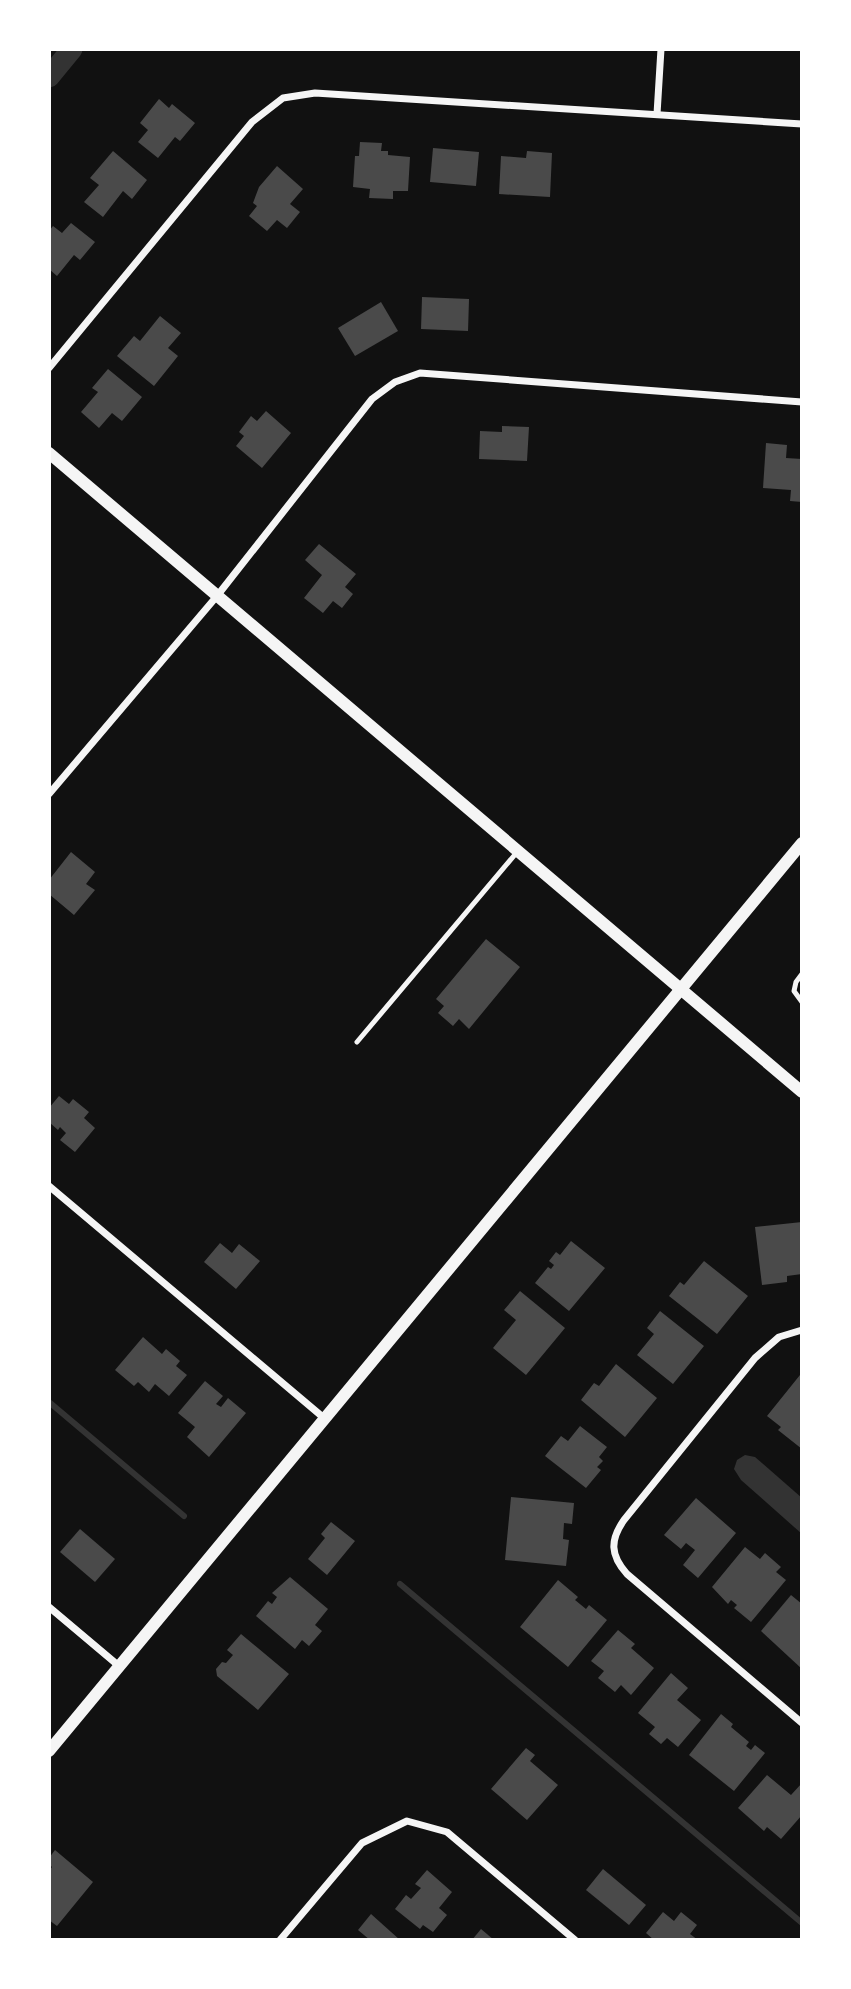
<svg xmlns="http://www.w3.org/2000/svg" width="851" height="1989" viewBox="0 0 851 1989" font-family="Inter,sans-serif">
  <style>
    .water { fill: #333 }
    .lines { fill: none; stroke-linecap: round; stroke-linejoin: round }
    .stream { stroke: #333; stroke-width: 6 }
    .canal { stroke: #333; stroke-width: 21 }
    .building { fill: #4a4a4a }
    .service { stroke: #f5f5f5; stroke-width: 5 }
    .minor { stroke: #f5f5f5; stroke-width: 7 }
    .tertiary { stroke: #f5f5f5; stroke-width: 12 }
  </style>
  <rect width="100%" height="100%" fill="#111"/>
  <polygon class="water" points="745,1455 755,1457 802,1498 802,1534 741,1480 734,1469 737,1460"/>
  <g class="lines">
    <g class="stream">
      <polyline points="49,1402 184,1516"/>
      <polyline points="400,1584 802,1923"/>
    </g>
    <polyline class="canal" points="49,77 72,49"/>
  </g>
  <g class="building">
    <polygon points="159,99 169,108 172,104 195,123 180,141 175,137 158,158 138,142 148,130 140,123"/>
    <polygon points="360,142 382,143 381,151 388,151 388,155 410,157 408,191 393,191 393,199 369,198 370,189 353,187 355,156 359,156"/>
    <polygon points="433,148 479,152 476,186 430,182"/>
    <polygon points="113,151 147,180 132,199 123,191 103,217 84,202 99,185 90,178"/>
    <polygon points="527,151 552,153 550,197 499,194 501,156 526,158"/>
    <polygon points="277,166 303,189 290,204 300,212 287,228 277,220 267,231 249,216 257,206 253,203 259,187"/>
    <polygon points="71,223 95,242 80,260 74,255 57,276 49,269 49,231 53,226 62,233"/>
    <polygon points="422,297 469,299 468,331 421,329"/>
    <polygon points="381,302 398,331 355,356 338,328"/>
    <polygon points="160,316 181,333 168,348 178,356 154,386 117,356 134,336 140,341"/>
    <polygon points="108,369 142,397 122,421 112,413 99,428 81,412 98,392 92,388"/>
    <polygon points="266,411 291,433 262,468 236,446 244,436 239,432 251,416 257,421"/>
    <polygon points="502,426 529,427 527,461 479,459 480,431 502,432"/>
    <polygon points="766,443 787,445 786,458 802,459 802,502 790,501 791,490 763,488"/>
    <polygon points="319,544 356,574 345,587 353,594 342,608 333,601 323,613 304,598 322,575 305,560"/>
    <polygon points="71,852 95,872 86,884 95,890 74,915 49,894 49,880"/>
    <polygon points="486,939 520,967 469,1029 459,1019 453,1026 438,1013 444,1006 436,999"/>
    <polygon points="59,1096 69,1104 73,1099 89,1112 84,1118 95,1128 75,1152 60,1140 66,1133 60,1127 58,1130 49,1122 49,1108"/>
    <polygon points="802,1222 802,1274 787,1276 787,1282 762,1285 755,1227"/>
    <polygon points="571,1241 605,1268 569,1311 535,1283 548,1267 551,1269 554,1265 549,1261 556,1252 560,1255"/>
    <polygon points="220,1243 232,1253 239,1244 260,1261 236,1289 204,1262"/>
    <polygon points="704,1261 748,1296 717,1334 669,1296 680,1282 684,1285"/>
    <polygon points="520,1291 565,1328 526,1375 493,1348 516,1320 504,1310"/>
    <polygon points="660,1311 704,1346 673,1384 637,1355 654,1334 647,1328"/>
    <polygon points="143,1337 162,1354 166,1349 180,1361 176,1366 187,1375 169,1396 155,1384 149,1392 138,1382 134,1386 115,1370"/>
    <polygon points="616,1364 657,1398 625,1437 581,1400 594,1383 599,1386"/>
    <polygon points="800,1375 802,1377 802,1449 778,1430 781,1427 767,1416"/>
    <polygon points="205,1381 223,1396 216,1404 221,1407 228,1398 246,1413 209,1457 187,1437 195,1427 178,1413"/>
    <polygon points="580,1426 607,1447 599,1457 603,1461 597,1467 601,1470 586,1488 545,1456 561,1436 568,1441"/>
    <polygon points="511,1497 574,1503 572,1524 564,1523 563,1539 569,1540 566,1566 505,1560"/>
    <polygon points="696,1498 736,1533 698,1578 683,1565 695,1550 686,1543 681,1549 664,1535"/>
    <polygon points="331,1522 355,1541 327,1575 308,1559 325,1538 321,1534"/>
    <polygon points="80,1529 115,1559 95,1582 60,1552"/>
    <polygon points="745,1547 760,1559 765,1553 781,1567 776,1572 786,1580 751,1622 734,1608 737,1605 731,1600 728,1604 712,1587"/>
    <polygon points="290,1577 328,1609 315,1625 322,1631 309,1646 302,1640 295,1649 256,1616 268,1601 272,1604 277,1597 272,1593"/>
    <polygon points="558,1580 578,1597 575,1600 586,1609 589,1605 607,1620 568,1667 520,1627"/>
    <polygon points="791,1595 802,1604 802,1669 761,1631"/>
    <polygon points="618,1630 635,1644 631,1648 654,1668 631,1695 621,1685 615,1692 598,1678 604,1671 591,1661"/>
    <polygon points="241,1634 289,1674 258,1710 217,1676 216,1669 222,1662 226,1663 233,1655 227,1650"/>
    <polygon points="671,1673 688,1688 677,1700 701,1720 678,1747 667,1738 661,1744 649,1734 655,1727 638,1713"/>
    <polygon points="721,1714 733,1724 731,1727 749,1742 746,1746 751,1750 755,1745 765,1753 734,1791 689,1755"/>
    <polygon points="526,1748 535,1755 530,1761 558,1785 527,1820 491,1789"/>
    <polygon points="767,1775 791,1795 802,1783 802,1815 781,1839 767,1827 764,1831 738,1808"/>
    <polygon points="55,1850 93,1882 57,1926 49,1920 49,1871 52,1867 49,1864 49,1858"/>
    <polygon points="603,1869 646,1905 629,1925 586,1890"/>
    <polygon points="427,1870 452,1892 439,1908 447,1915 433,1932 423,1925 420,1929 395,1909 406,1895 411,1899 421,1888 415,1884"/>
    <polygon points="663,1912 674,1921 681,1912 697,1925 690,1934 698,1940 654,1940 646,1933"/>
    <polygon points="371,1914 400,1940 370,1940 358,1930"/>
    <polygon points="481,1929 494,1940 472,1940"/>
  </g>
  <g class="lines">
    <g class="service">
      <polyline points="802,974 796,982 794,991 802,1002"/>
      <polyline points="357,1042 518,851"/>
    </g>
    <g class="minor">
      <polyline points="657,114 661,49"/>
      <polyline points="49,368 252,122 283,98 315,93 802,124"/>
      <polyline points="49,794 217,596 372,399 395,382 420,373 802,402"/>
      <polyline points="49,1186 324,1418"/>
      <path d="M802,1330l-23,7 -24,21 -131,162c-14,20 -14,35 3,54l175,149"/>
      <polyline points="49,1607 119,1666"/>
      <polyline points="280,1940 362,1843 407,1821 447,1832 575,1940"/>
    </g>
    <g class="tertiary">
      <polyline points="49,453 802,1092"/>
      <polyline points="49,1751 802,843"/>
    </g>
  </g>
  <rect width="851" height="1989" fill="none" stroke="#ffffff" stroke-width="102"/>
</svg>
